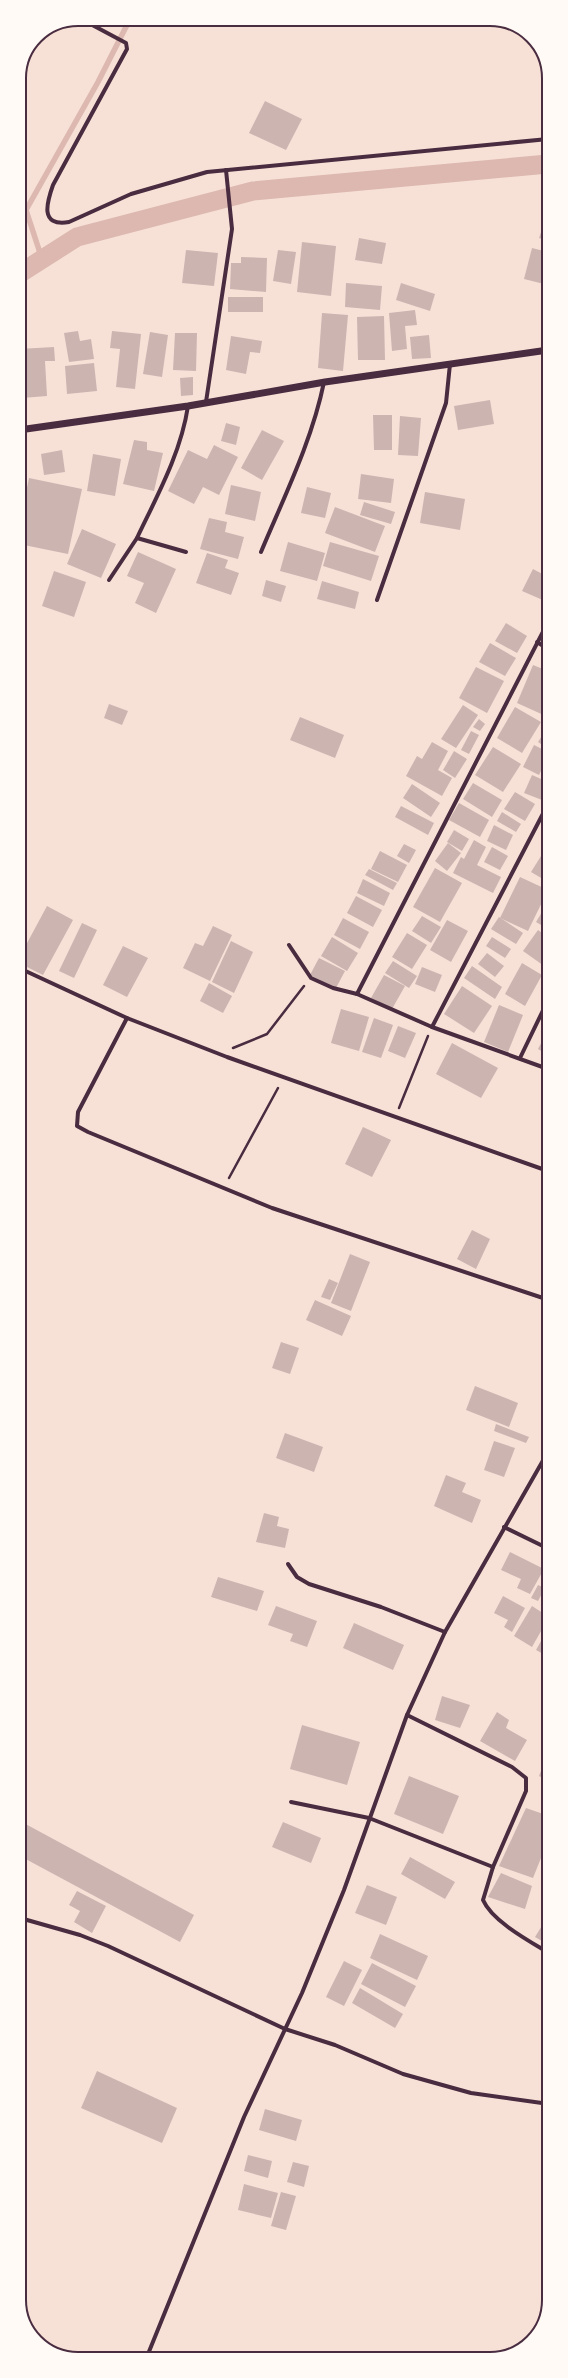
<svg xmlns="http://www.w3.org/2000/svg" width="568" height="2378" viewBox="0 0 568 2378" font-family="Quicksand,sans-serif">
  <style>
    .lines { fill: none; stroke-linecap: round; stroke-linejoin: round }
    .stream { stroke: #dcb8b0; stroke-width: 5.5 }
    .canal { stroke: #dcb8b0; stroke-width: 19 }
    .building { fill: #ccb4b1 }
    .path { stroke: #4a2c40; stroke-width: 2.5 }
    .minor { stroke: #4a2c40; stroke-width: 4 }
    .tertiary { stroke: #4a2c40; stroke-width: 7 }
    .rim { fill: none; stroke: #4a2c40; stroke-width: 2 }
  </style>
  <rect width="100%" height="100%" fill="#f7e1d7"/>
  <g class="lines">
    <polyline class="stream" points="42,259 26,210 98,82 130,19"/>
    <polyline class="canal" points="19,274 77,237 253,191 548,164"/>
  </g>
  <g class="building">
    <polygon points="265,101 302,119 286,150 249,133"/>
    <polygon points="548,212 548,241 539,238"/>
    <polygon points="359,238 386,243 382,264 355,260"/>
    <polygon points="302,242 336,246 331,296 297,292"/>
    <polygon points="532,248 548,252 548,285 524,279"/>
    <polygon points="186,250 218,253 214,286 182,283"/>
    <polygon points="278,250 296,252 291,284 273,281"/>
    <polygon points="241,257 267,258 266,292 230,289 231,263 241,263"/>
    <polygon points="346,283 382,286 380,310 345,307"/>
    <polygon points="401,283 435,294 430,311 396,300"/>
    <rect x="228" y="297" width="35" height="15"/>
    <polygon points="415,310 417,325 405,326 407,349 392,351 389,313"/>
    <polygon points="322,313 348,315 343,371 318,368"/>
    <polygon points="384,316 385,360 358,360 357,317"/>
    <polygon points="78,331 80,341 91,339 94,359 69,362 64,333"/>
    <polygon points="112,331 141,334 135,389 116,387 120,349 110,348"/>
    <polygon points="150,332 168,335 162,377 143,374"/>
    <polygon points="175,333 197,333 196,371 173,370"/>
    <polygon points="429,335 431,358 412,359 410,337"/>
    <polygon points="231,336 262,341 260,353 250,352 246,374 226,370"/>
    <polygon points="54,347 55,361 45,361 47,396 22,398 19,349"/>
    <polygon points="94,363 97,391 67,394 65,366"/>
    <polygon points="193,377 193,395 181,396 180,378"/>
    <polygon points="490,400 494,424 458,430 454,406"/>
    <polygon points="19,401 24,401 25,421 19,421"/>
    <polygon points="373,415 392,415 392,450 374,450"/>
    <polygon points="400,416 421,418 418,456 398,455"/>
    <polygon points="226,423 240,427 236,445 221,441"/>
    <polygon points="262,430 284,441 262,480 241,468"/>
    <polygon points="134,440 147,442 147,450 163,453 154,491 123,484"/>
    <polygon points="214,445 238,457 219,495 203,487 194,504 168,491 188,450 207,459"/>
    <polygon points="62,450 65,472 44,475 41,454"/>
    <polygon points="93,454 121,459 115,496 87,491"/>
    <polygon points="361,474 394,479 391,503 358,499"/>
    <polygon points="29,478 82,489 68,554 19,544 19,526"/>
    <polygon points="231,485 261,492 255,521 225,514"/>
    <polygon points="307,487 331,493 325,518 301,513"/>
    <polygon points="425,492 465,499 460,530 420,523"/>
    <polygon points="364,502 395,512 391,524 360,515"/>
    <polygon points="335,507 385,526 375,552 325,533"/>
    <polygon points="209,518 227,522 225,532 244,537 238,559 200,549"/>
    <polygon points="82,529 116,544 101,578 67,564"/>
    <polygon points="288,542 325,553 317,581 280,571"/>
    <polygon points="330,542 379,556 371,581 323,566"/>
    <polygon points="138,552 176,569 156,613 135,603 144,583 127,576"/>
    <polygon points="207,553 228,560 225,568 239,573 231,595 196,583"/>
    <polygon points="533,569 548,577 548,594 545,601 522,591"/>
    <polygon points="54,571 86,582 74,617 42,606"/>
    <polygon points="266,580 286,586 281,602 262,596"/>
    <polygon points="322,581 359,592 355,609 317,599"/>
    <polygon points="506,623 527,636 517,653 495,641"/>
    <polygon points="490,643 516,658 505,676 479,662"/>
    <polygon points="533,665 548,671 548,717 517,703"/>
    <polygon points="476,667 504,681 487,713 459,698"/>
    <polygon points="109,704 128,711 122,725 104,718"/>
    <polygon points="463,705 478,715 456,748 441,739"/>
    <polygon points="515,707 541,722 522,753 497,738"/>
    <polygon points="300,717 344,735 335,758 290,740"/>
    <polygon points="479,719 485,724 480,731 473,727"/>
    <polygon points="547,728 548,729 548,749 538,742"/>
    <polygon points="471,731 479,735 469,754 461,750"/>
    <polygon points="432,742 448,751 438,770 452,778 442,796 406,776 417,756 422,759"/>
    <polygon points="534,745 548,752 548,757 539,775 523,767"/>
    <polygon points="493,747 521,764 503,792 475,775"/>
    <polygon points="454,751 467,759 455,778 443,770"/>
    <polygon points="532,775 548,782 542,800 524,793"/>
    <polygon points="473,783 502,800 492,817 463,799"/>
    <polygon points="412,784 440,803 431,817 403,798"/>
    <polygon points="515,792 535,804 525,821 504,809"/>
    <polygon points="459,803 489,820 480,837 449,820"/>
    <polygon points="401,806 434,823 428,835 395,817"/>
    <polygon points="502,812 521,824 516,832 497,821"/>
    <polygon points="494,825 513,835 506,850 487,841"/>
    <polygon points="454,830 469,839 462,851 447,842"/>
    <polygon points="474,840 486,847 477,865 501,877 493,893 453,873 461,857 464,859"/>
    <polygon points="448,843 461,853 447,871 435,861"/>
    <polygon points="404,844 416,850 409,863 397,856"/>
    <polygon points="492,847 508,856 500,870 484,862"/>
    <polygon points="380,851 407,865 398,882 371,869"/>
    <polygon points="541,856 548,861 548,882 531,872"/>
    <polygon points="435,868 462,883 440,922 413,907"/>
    <polygon points="369,869 397,883 393,890 365,875"/>
    <polygon points="520,877 548,890 528,931 500,918"/>
    <polygon points="363,879 390,893 384,906 357,893"/>
    <polygon points="356,896 382,910 373,927 347,913"/>
    <polygon points="548,902 548,929 536,922"/>
    <polygon points="47,906 73,920 43,975 19,963 19,958"/>
    <polygon points="422,916 441,927 431,943 412,931"/>
    <polygon points="499,917 523,933 516,944 491,929"/>
    <polygon points="343,918 369,932 360,949 334,935"/>
    <polygon points="447,920 468,931 451,962 430,950"/>
    <polygon points="82,923 97,930 74,978 59,971"/>
    <polygon points="213,926 232,935 210,981 183,968 195,943 203,946"/>
    <polygon points="538,930 548,937 547,968 523,951"/>
    <polygon points="407,933 427,945 412,969 392,957"/>
    <polygon points="332,937 358,953 347,971 321,956"/>
    <polygon points="492,937 511,949 505,958 486,946"/>
    <polygon points="231,941 253,952 234,993 212,982"/>
    <polygon points="123,946 148,958 127,997 103,985"/>
    <polygon points="487,953 504,966 495,977 478,964"/>
    <polygon points="319,958 345,971 336,988 310,975"/>
    <polygon points="393,961 417,976 409,988 385,973"/>
    <polygon points="522,963 542,975 525,1006 505,994"/>
    <polygon points="472,966 502,987 495,999 464,978"/>
    <polygon points="422,967 442,975 435,992 415,984"/>
    <polygon points="384,975 405,986 392,1009 371,998"/>
    <polygon points="209,983 232,996 223,1013 200,1001"/>
    <polygon points="462,986 492,1006 474,1033 444,1014"/>
    <polygon points="499,1005 523,1015 508,1052 484,1042"/>
    <polygon points="341,1009 369,1017 359,1051 331,1043"/>
    <polygon points="374,1018 393,1025 381,1058 362,1052"/>
    <polygon points="398,1026 416,1033 405,1058 388,1051"/>
    <polygon points="548,1030 548,1055 538,1049"/>
    <polygon points="452,1043 498,1068 481,1098 436,1074"/>
    <polygon points="363,1127 391,1140 372,1177 345,1164"/>
    <polygon points="472,1230 490,1239 476,1269 457,1259"/>
    <polygon points="350,1254 370,1262 351,1311 331,1303"/>
    <polygon points="329,1279 338,1283 330,1300 321,1297"/>
    <polygon points="315,1300 351,1316 342,1336 306,1320"/>
    <polygon points="281,1342 299,1348 290,1374 272,1368"/>
    <polygon points="475,1386 518,1403 509,1427 466,1410"/>
    <polygon points="496,1424 529,1437 526,1443 494,1431"/>
    <polygon points="285,1433 323,1447 314,1472 276,1458"/>
    <polygon points="494,1441 515,1448 504,1477 484,1470"/>
    <polygon points="446,1475 466,1483 462,1492 481,1500 472,1523 434,1506"/>
    <polygon points="264,1513 279,1517 277,1526 289,1529 285,1548 256,1542"/>
    <polygon points="510,1552 544,1569 530,1594 517,1588 521,1579 501,1570"/>
    <polygon points="218,1577 264,1591 257,1611 211,1597"/>
    <polygon points="538,1585 545,1588 538,1601 531,1598"/>
    <polygon points="503,1596 525,1608 512,1632 504,1627 508,1620 494,1613"/>
    <polygon points="276,1606 317,1621 307,1647 290,1641 293,1634 268,1625"/>
    <polygon points="532,1606 549,1617 532,1647 514,1636"/>
    <polygon points="354,1623 404,1645 393,1670 343,1648"/>
    <polygon points="549,1627 549,1657 536,1650"/>
    <polygon points="442,1696 470,1705 460,1728 435,1720"/>
    <polygon points="497,1712 509,1720 506,1728 527,1740 515,1761 480,1741"/>
    <polygon points="302,1725 360,1742 347,1785 290,1769"/>
    <polygon points="547,1756 549,1757 549,1781 539,1776"/>
    <polygon points="409,1776 459,1796 443,1834 394,1814"/>
    <polygon points="526,1808 549,1816 549,1838 533,1878 499,1866"/>
    <polygon points="20,1821 194,1915 180,1942 20,1856"/>
    <polygon points="283,1822 321,1838 311,1863 272,1847"/>
    <polygon points="410,1857 455,1882 445,1899 401,1874"/>
    <polygon points="501,1873 532,1886 525,1909 488,1897"/>
    <polygon points="367,1885 397,1897 386,1925 355,1913"/>
    <polygon points="77,1891 106,1906 92,1933 74,1922 80,1911 69,1905"/>
    <polygon points="549,1892 549,1905 543,1901"/>
    <polygon points="546,1919 549,1921 549,1945 535,1937"/>
    <polygon points="380,1934 428,1956 417,1980 370,1958"/>
    <polygon points="344,1961 362,1970 344,2006 326,1997"/>
    <polygon points="372,1963 416,1986 405,2007 361,1984"/>
    <polygon points="360,1988 403,2014 395,2028 352,2003"/>
    <polygon points="97,2071 177,2108 162,2143 81,2108"/>
    <polygon points="265,2109 302,2120 296,2141 259,2130"/>
    <polygon points="248,2155 272,2161 268,2178 244,2171"/>
    <polygon points="293,2162 309,2166 304,2187 287,2182"/>
    <polygon points="244,2184 278,2193 271,2218 238,2210"/>
    <polygon points="281,2192 296,2196 286,2230 271,2226"/>
  </g>
  <g class="lines">
    <g class="path">
      <polyline points="233,1048 267,1034 304,986"/>
      <polyline points="399,1108 428,1036"/>
      <polyline points="229,1178 278,1088"/>
    </g>
    <g class="minor">
      <path d="M81,19l45,24 1,6 -74,136c-6,17 -14,42 16,37l62,-28 76,-22 341,-33"/>
      <polyline points="206,402 232,229 226,170"/>
      <path d="M186,552l-49,-14c20,-42 44,-85 51,-132"/>
      <path d="M261,552c23,-55 51,-111 63,-170"/>
      <polyline points="109,580 137,538"/>
      <polyline points="377,600 446,403 450,364"/>
      <polyline points="537,642 548,649"/>
      <polyline points="289,945 311,978 333,988 357,994 432,1027 548,1069"/>
      <polyline points="19,968 127,1018 227,1057 548,1171"/>
      <polyline points="357,994 548,622"/>
      <polyline points="127,1018 78,1112 77,1126 88,1132 272,1208 549,1300"/>
      <polyline points="432,1027 548,804"/>
      <polyline points="520,1058 548,1000"/>
      <polyline points="504,1527 549,1549"/>
      <polyline points="288,1564 297,1577 309,1584 381,1607 445,1632"/>
      <path d="M407,1715l105,52 14,11v13l-33,76 -10,33c9,21 46,41 66,53"/>
      <polyline points="291,1802 369,1818 493,1867"/>
      <polyline points="20,1918 80,1935 108,1946 285,2029 335,2045 403,2074 471,2093 549,2104"/>
      <polyline points="146,2359 244,2117 302,1993 344,1890 407,1715 445,1632 549,1450"/>
    </g>
    <polyline class="tertiary" points="19,430 188,406 325,382 548,350"/>
  </g>
  <path d="M0 0H568V2378H0ZM78 26H490A52 52 0 0 1 542 78V2300A52 52 0 0 1 490 2352H78A52 52 0 0 1 26 2300V78A52 52 0 0 1 78 26Z" fill="#fffaf5" fill-rule="evenodd"/>
  <path class="rim" d="M78 26H490A52 52 0 0 1 542 78V2300A52 52 0 0 1 490 2352H78A52 52 0 0 1 26 2300V78A52 52 0 0 1 78 26Z"/>
</svg>
